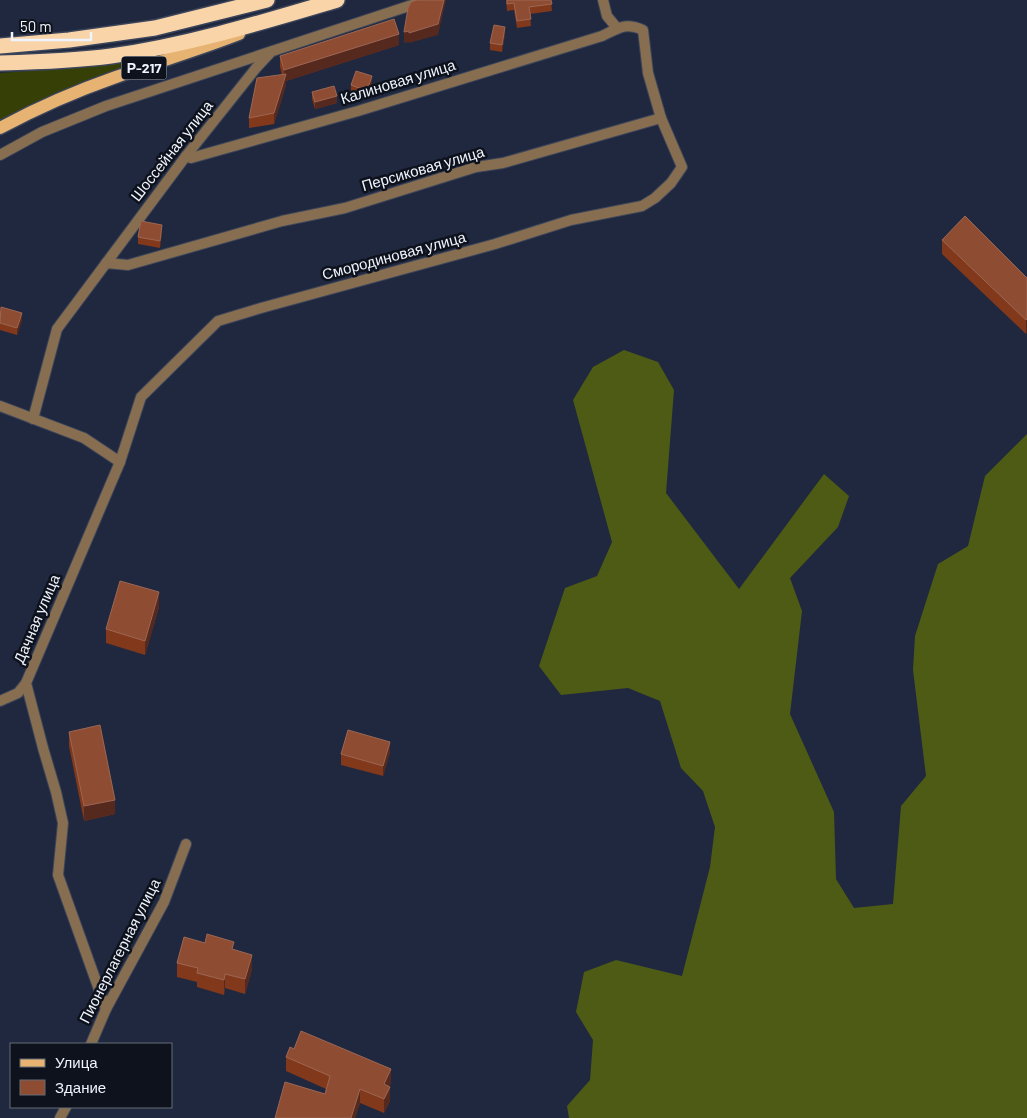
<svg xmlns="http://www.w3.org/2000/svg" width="1027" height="1118" viewBox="0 0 1027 1118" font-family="Barlow,sans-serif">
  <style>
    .green { fill: #353f06 }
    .forest { fill: #4e5b14 }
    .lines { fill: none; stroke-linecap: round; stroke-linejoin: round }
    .street-casing { stroke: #3c455a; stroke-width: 12 }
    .primary-casing { stroke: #3c455a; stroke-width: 15 }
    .highway-casing { stroke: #3c455a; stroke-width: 18 }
    .street { stroke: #876e50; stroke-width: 10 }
    .primary { stroke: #e6b373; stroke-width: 12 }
    .highway { stroke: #f9d4a8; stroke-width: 15 }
    .wall { fill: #82381b }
    .shaded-wall { fill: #56291f }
    .building { fill: #8e4c33; stroke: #9d6753 }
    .labels { text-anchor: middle; stroke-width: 5; stroke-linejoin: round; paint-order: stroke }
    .shield { fill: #0d121c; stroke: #abb0ba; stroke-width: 1 }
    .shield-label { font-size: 14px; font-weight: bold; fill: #eff4fd }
    .street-label { font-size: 15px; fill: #eff4fd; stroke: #0d121c }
  </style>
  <rect width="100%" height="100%" fill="#1f283f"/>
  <polygon class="green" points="136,61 136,65 58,93 0,120 0,73 86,67"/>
  <polygon class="forest" points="624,350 658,362 674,390 666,493 739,589 824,474 849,496 838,527 790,578 802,611 790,714 834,812 836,879 854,908 893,904 901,806 926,776 913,670 915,636 938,564 968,546 985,476 1027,434 1027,1118 569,1118 567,1106 590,1080 593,1040 576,1012 584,972 616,960 682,976 710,867 715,827 703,791 681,768 660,701 628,688 561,695 539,666 565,588 597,576 612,542 573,400 593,367"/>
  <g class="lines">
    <defs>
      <g id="street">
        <polyline points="603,0 607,16 617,28"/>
        <polyline points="0,155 42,132 106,106 427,0"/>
        <path d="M106,263l22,2 154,-44 63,-13 131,-41 27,-4 158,-45 -13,-45 -5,-43c-18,-8 -24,-2 -41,6l-244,75 -167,47 -5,-2"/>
        <polyline points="0,406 84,438 120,462"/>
        <polyline points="33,419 57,329 186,156 256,68 270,53"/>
        <polyline points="0,701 18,693 26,683"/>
        <polyline points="106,1009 58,875 63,823 56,792 43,748 26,683 120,462 141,397 218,321 261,308 495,244 571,220 642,206 655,198 671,183 682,167 661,118"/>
        <polyline points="91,1044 106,1009 164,902 186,844"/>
        <polyline points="60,1118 66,1107"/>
      </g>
      <path id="primary" d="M0,128c37,-20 76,-37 116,-51 41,-15 82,-27 123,-43"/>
      <g id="highway">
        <polyline points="0,46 69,40 155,28 267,0"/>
        <path d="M0,63c37,-1 74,-2 111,-7 77,-11 152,-34 226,-56"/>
      </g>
    </defs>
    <use href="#street" class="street-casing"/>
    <use href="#primary" class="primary-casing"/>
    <use href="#highway" class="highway-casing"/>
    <use href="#street" class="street"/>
    <use href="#primary" class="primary"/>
    <use href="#highway" class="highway"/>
  </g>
  <g class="wall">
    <polygon points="506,0 551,0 552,11 530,14 531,26 517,28 514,10 507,11"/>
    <polygon points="505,34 502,52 490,50 490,43"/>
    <polygon points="399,45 286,81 286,85 274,124 249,128 249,118 282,75 280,67 280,56"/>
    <polygon points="372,84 367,98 351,92 351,85"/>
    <polygon points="312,92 337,103 315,109 312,99"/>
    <polygon points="162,232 160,248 138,244 138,237"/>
    <polygon points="942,240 1027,278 1026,334 942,254"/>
    <polygon points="0,310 22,320 17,335 0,330"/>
    <polygon points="159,607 145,655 106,643 106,629"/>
    <polygon points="69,732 115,814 84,821 69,746"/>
    <polygon points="390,752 383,776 341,765 341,754"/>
    <polygon points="234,950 252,969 245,994 225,988 224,995 197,987 197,982 177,977 177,963"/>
    <polygon points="286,1057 391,1083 389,1086 390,1101 384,1113 360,1103 355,1118 275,1118 325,1094 326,1089 286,1071"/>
  </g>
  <g class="shaded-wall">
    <polygon points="444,0 446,0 438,35 409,43 409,33"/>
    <polygon points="505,27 505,34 502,52 502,45"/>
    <polygon points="409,31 409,42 404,43 404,32"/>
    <polygon points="399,34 399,45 286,81 286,85 274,124 274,113 284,79 284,70"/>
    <polygon points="372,76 372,84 367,98 367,91"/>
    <polygon points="337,96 337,103 315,109 315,102"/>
    <polygon points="162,225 162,232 160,248 160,241"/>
    <polygon points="22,313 22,320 17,335 17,328"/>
    <polygon points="1027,319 1027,333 1026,334 1026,320"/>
    <polygon points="159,592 159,607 145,655 145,641"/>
    <polygon points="390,742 390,752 383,776 383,766"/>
    <polygon points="115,800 115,814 84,821 84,806"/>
    <polygon points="252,955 252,969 245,994 245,979"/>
    <polygon points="225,974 225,988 224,995 224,980"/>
    <polygon points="391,1069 391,1083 384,1098 384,1084"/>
    <polygon points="390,1087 390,1101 384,1113 384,1099"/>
    <polygon points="360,1089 360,1103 355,1118 351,1118"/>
  </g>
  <g class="building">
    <polygon points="417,0 444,0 438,24 409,33 409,31 404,32 408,8 411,2"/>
    <polygon points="507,0 551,0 552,4 529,7 531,19 517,21 514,3 507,4"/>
    <polygon points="394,19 399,34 284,70 280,56"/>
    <polygon points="494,25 505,27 502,45 490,43"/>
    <polygon points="356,71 372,76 367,91 351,85"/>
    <polygon points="286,74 274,113 249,118 257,78"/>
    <polygon points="334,86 337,96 315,102 312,92"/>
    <polygon points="965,216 1027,278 1027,319 1026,320 942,240"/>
    <polygon points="141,221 162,225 160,241 138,237"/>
    <polygon points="1,307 22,313 17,328 0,323"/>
    <polygon points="120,581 159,592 145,641 106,629"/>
    <polygon points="100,725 115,800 84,806 69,732"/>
    <polygon points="348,730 390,742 383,766 341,754"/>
    <polygon points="207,934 234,942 232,949 252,955 245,979 225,974 224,980 197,973 198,968 177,963 184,937 205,943"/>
    <polygon points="301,1031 391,1069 384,1084 390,1087 384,1099 360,1089 351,1118 275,1118 285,1082 325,1094 330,1076 286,1057 290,1047 294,1049"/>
  </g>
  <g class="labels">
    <rect class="shield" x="121.5" y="56.5" width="45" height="23" rx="4"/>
    <g class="shield-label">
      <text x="144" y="73">Р-217</text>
    </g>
    <g class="street-label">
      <text transform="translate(398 82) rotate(-17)" y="5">Калиновая улица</text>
      <text transform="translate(172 151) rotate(-52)" y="5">Шоссейная улица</text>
      <text transform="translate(423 169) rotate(-16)" y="5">Персиковая улица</text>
      <text transform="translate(394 256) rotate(-15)" y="5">Смородиновая улица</text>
      <text transform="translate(37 619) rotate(-67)" y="5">Дачная улица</text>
      <text transform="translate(120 951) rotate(-63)" y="5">Пионерлагерная улица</text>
    </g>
  </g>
  <rect x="10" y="1043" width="162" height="65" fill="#0d121c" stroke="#676c76"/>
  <rect x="20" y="1059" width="25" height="8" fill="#e6b373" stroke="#676c76"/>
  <text x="55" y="1068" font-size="15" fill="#eff4fd">Улица</text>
  <rect x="20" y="1080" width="25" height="15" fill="#8e4c33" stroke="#676c76"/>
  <text x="55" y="1093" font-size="15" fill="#eff4fd">Здание</text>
  <path d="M12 32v8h79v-8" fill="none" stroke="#eff4fd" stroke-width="2.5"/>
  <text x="20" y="32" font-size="15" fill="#eff4fd" stroke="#0d121c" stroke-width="4" paint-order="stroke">50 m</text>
</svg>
